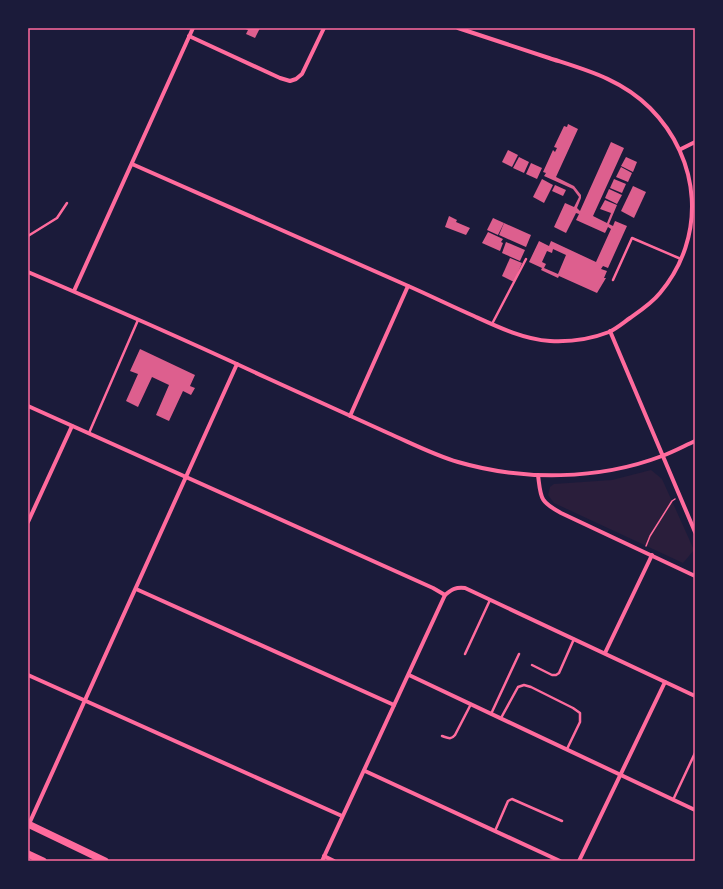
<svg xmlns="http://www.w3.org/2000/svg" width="723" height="889" viewBox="0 0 723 889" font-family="'PT Sans Narrow',sans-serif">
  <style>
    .green { fill: #2a1e3b }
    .building { fill: #dd5f8e; fill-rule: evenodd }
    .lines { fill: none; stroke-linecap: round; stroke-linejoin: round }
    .path { stroke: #ff6b9d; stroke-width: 1.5 }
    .service { stroke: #ff6b9d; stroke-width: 2.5 }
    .minor { stroke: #ff6b9d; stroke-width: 4 }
    .primary { stroke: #ff6b9d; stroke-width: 7 }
    .neatline { fill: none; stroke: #ff6b9d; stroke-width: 1.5 }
  </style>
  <rect width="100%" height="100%" fill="#1b1b3a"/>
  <polygon class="green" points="651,470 662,479 694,550 683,563 554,503 548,495 550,487 554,484 612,480"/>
  <g class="building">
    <polygon points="243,28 260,28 255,38 246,34 248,30"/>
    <path d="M568,124l10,5 -22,48 18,9 7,9v3l-4,10 3,3 31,-69 13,6 -31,68 14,7 4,-10 -11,-4 5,-9 12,5 -8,19 4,2 2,-5 12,5 -19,42 -5,-2 -2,3 6,2 -3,7h2l-9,15 -38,-17 -1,2 -17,-8 1,-2 -13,-6 10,-21 10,5 2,-5 45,21 15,-33 -3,-2 -3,6 -29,-13 3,-6 -3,-1 -10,20 -12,-6 11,-24 9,4 5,-10 -6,-8 -29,-13 2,-3 -3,-1 10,-22 2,2 2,-4 -3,-1 10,-21 3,1zM553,249l13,6 -8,19 -14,-6 2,-4 -4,-2 5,-11 5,2z"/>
    <polygon points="508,150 518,155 512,167 502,162"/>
    <polygon points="519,157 529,162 524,173 513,168"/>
    <polygon points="626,157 637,162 633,172 621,166"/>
    <polygon points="531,163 542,168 537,179 526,174"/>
    <polygon points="621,167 632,173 628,182 616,177"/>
    <polygon points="542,179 553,185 544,203 533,197"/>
    <polygon points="614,179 626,184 622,193 610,188"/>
    <polygon points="555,185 566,190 563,196 552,191"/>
    <polygon points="633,186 646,192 634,218 621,211"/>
    <polygon points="609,189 622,195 617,204 605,198"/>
    <polygon points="449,216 457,220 456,222 470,228 466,235 445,227"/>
    <polygon points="493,218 504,223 498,235 487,230"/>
    <polygon points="504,223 531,235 526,247 499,235"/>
    <polygon points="488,232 503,239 501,242 503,243 500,251 482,243"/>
    <polygon points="506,242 525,250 520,261 502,253"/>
    <polygon points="510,258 522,263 514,282 502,276"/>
    <polygon points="140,349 195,375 190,386 195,388 191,395 183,391 169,421 156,415 169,385 152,377 138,407 126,401 138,374 130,371"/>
  </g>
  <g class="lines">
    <polyline class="path" points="646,546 650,536 672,501 675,499"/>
    <g class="service">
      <polyline points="28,236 57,218 67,203"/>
      <polyline points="613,280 632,238 681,259"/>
      <polyline points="492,324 526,259"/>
      <polyline points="89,433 138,320"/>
      <polyline points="465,654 490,600"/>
      <polyline points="532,665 552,675 556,675 559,673 574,639"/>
      <polyline points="491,714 519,654"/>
      <polyline points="501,718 518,687 524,685 531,687 573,708 580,713 580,722 567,749"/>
      <path d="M442,736c6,2 9,4 13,-1l16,-31"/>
      <polyline points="673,800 695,753"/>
      <polyline points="495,831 508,801 512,799 562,821"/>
    </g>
    <g class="minor">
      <polyline points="189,36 280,78 290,81 296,79 302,74 324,28"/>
      <polyline points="681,149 695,142"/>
      <path d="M132,164c91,40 183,81 274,121 23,10 45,21 68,31 24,11 49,23 76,25 19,1 41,-2 59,-9 7,-3 14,-9 21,-14 10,-7 22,-15 30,-25 47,-56 41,-134 -10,-185 -29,-29 -64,-38 -101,-50 -30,-10 -61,-20 -91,-30"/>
      <path d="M28,272c80,34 160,69 239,106 40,18 81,37 121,55 23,10 46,22 70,29 65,19 141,18 204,-6 11,-4 22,-10 33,-15"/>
      <polyline points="74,291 193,28"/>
      <polyline points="610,331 695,532"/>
      <polyline points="28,406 433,588 445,595"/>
      <polyline points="350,416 408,286"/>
      <path d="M538,475c3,23 1,26 23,38l134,63"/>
      <polyline points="28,522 72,426"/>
      <polyline points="136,589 394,705"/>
      <polyline points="605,653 652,555"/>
      <polyline points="28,675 342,816"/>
      <polyline points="409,675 695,810"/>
      <polyline points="365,771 560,861"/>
      <polyline points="29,824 237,364"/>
      <polyline points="324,856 334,861"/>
      <path d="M322,861l123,-266c7,-6 11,-8 20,-7l230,108"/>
      <polyline points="579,861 665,682"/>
    </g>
    <g class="primary">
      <polyline points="28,824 105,861"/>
      <polyline points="28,854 43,861"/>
    </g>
  </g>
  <rect width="723" height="889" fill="none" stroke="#1b1b3a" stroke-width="58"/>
  <rect x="29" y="29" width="665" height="831" class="neatline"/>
</svg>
